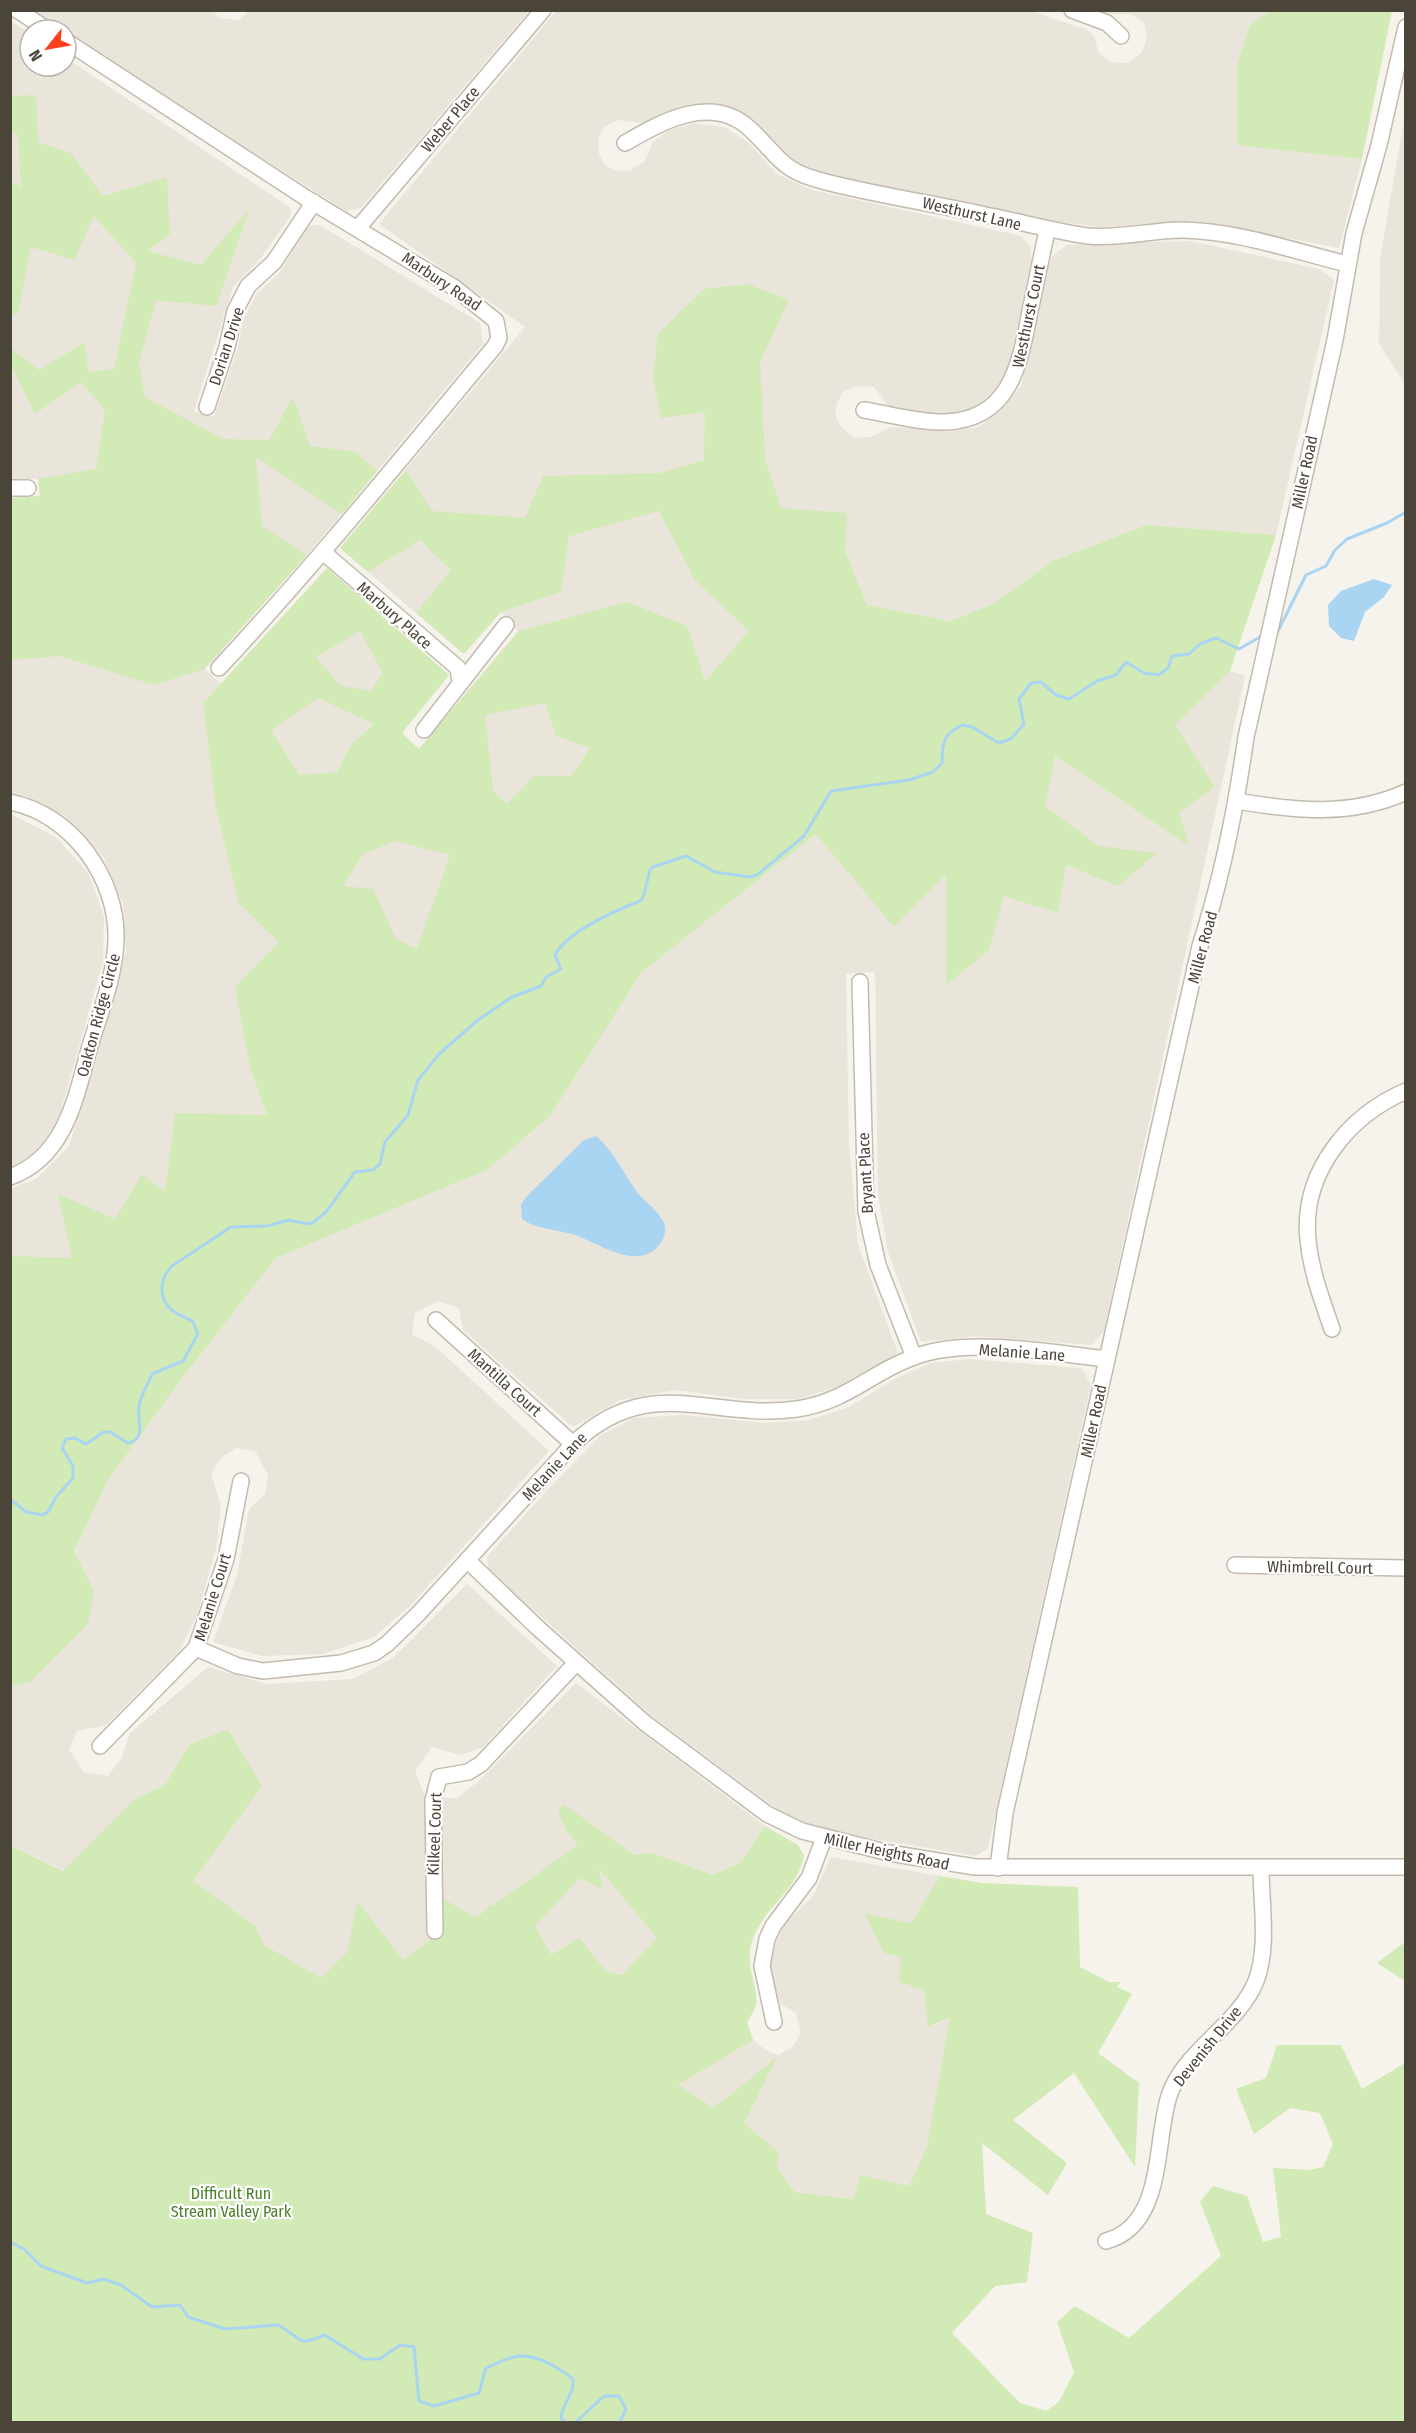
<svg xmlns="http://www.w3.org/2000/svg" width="1416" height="2433" viewBox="0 0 1416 2433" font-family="'Fira Sans Condensed',sans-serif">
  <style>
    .residential { fill: #eae5da }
    .green { fill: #d2eab5; fill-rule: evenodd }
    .water { fill: #a9d4f2 }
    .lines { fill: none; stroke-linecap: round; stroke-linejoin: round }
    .stream { stroke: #a9d4f2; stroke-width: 3 }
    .minor-casing { stroke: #c2bbae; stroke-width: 18 }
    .minor { stroke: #fff; stroke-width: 15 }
    .labels { text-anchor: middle; stroke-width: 4.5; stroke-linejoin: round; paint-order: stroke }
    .street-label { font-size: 16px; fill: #4b4439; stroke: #fff }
    .park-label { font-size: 16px; fill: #4a7f2a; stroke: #fff }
  </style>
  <rect width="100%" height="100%" fill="#f6f3ec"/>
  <g class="residential">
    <polygon points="212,10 219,18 239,20 250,10 529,11 361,208 346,211 66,35 66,30 58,30 27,11"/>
    <polygon points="556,11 1031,11 1088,30 1094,37 1099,53 1111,62 1128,63 1142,52 1147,38 1144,23 1131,14 1104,14 1095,11 1271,11 1250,26 1238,144 1362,159 1339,248 1198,221 1108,228 1037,219 821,175 793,164 741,117 653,119 641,123 618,120 604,127 598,139 599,154 604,164 614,170 629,171 645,161 653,142 668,131 693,123 724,127 748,142 777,174 812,190 1021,236 1030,246 1032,261 1009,366 996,389 976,407 946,416 889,407 874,387 855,386 843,392 837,403 835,415 841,427 854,438 870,437 891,427 950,431 978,427 1000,411 1021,386 1051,257 1067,245 1190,241 1319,269 1334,280 1276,535 1146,525 1053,561 993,604 950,621 867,605 269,1126 11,1335 11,1188 36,1179 69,1146 126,951 123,904 104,858 66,817 23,795 11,793 10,498 40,496 38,479 11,480 11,21 30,34 30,66 66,66 66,58 291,208 290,217 260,259 233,287 194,411 214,417 238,347 243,320 256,294 279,273 307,228 314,225 320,225 480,323 483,344 314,547 205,669 221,684 327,568 449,675 402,733 419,749 518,631 501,612 464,654 340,548 525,327 379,224"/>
    <polygon points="1405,115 1406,385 1405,385 1379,343 1380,258"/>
    <polygon points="1230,671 1245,676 1104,1331 1091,1345 974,1336 921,1342 888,1252 878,1196 875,972 846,974 849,1141 858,1245 898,1353 847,1384 798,1399 743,1399 676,1390 620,1400 573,1427 463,1330 459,1308 438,1301 415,1313 412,1334 437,1348 549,1451 410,1606 374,1637 323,1654 262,1656 213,1642 237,1575 249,1509 265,1494 268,1475 255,1451 236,1448 222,1457 211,1474 221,1505 216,1549 197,1615 180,1650 106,1725 77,1731 69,1750 84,1772 108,1776 122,1757 130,1733 208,1667 267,1684 353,1679 393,1658 467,1584 557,1666 483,1747 461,1755 432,1747 415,1771 425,1797 457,1798 481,1779 576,1683 765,1826 729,1880 645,1862 567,1832 658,1938 622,1975 553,1958 488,1955 379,2017 11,1846 11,1686 30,1682 94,1590 74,1551 108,1480 183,1377 276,1258 487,1170 550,1116 642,972 816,834"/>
    <polygon points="11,814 56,837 89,874 104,917 103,962 57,1124 37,1154 11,1167"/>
    <polygon points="969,1359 1081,1368 1091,1384 988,1848 976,1856 856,1836 813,1826 782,1813 652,1716 489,1570 487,1557 549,1488 601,1435 634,1418 683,1415 764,1423 809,1420 849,1407 896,1378 931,1363"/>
    <polygon points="831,1857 940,1876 921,1970 929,2027 951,2017 954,2054 910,2205 795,2192 738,2115 681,2100 669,2077 756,2005 747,2022 753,2040 767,2051 779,2055 793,2046 801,2033 796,2013 782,2005 773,1992 770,1959 783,1926 813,1896"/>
  </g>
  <g class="green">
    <polygon points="1271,11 1392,11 1362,159 1237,145 1237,65 1250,25"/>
    <polygon points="36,95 38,142 71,153 103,196 167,177 170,234 148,251 201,265 250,208 216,306 156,300 139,363 145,397 223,439 269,440 293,397 310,446 356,452 377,471 342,514 256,457 262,526 307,555 204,669 154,685 60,656 11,660 11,498 40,496 38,479 96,469 105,410 81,382 35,414 11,365 11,348 39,370 85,342 88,372 114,369 136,263 94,216 74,260 31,247 18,313 11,315 11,181 21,187 18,135 11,130 11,96"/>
    <path d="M748,284l41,16 -29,62 5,97 16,49 66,5 -2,38 22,54 83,16 43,-17 60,-43 93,-36 130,10 -46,136 -55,54 40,62 -36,25 10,34 -134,-90 -10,50 54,40 58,7 -39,33 -52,-21 -8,48 -54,-17 -15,54 -43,35v-111l-52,53 -78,-93 -174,138 -92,144 -63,54 -211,88 -93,119 -75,103 -34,71 20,39 -6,34 -58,58 -19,4v-430l61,2 -14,-64 57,25 27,-45 23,18 10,-79 92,2 -17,-48 -15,-80 44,-45 -40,-38 -23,-96 -13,-105 124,-135 122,107 -47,58 17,16 100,-118 108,-29 60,24 18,55 44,-50 -54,-51 -36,-69 -90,25 -8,56 -60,20 -37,42 -48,-41 35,-43 -31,-30 -52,32 -28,-24 66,-78 26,41 93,7 18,-42 118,-3 43,-13 1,-48 -44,6 -8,-40 5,-44 46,-45zM360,631l23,42 -12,18 -30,-5 -25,-29zM318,698l56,26 -23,21 -14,27 -38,3 -28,-45zM545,703l11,33 34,12 -19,28h-37l-27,28 -14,-14 -8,-75zM395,841l55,14 -33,94 -21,-10 -23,-50 -30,-3 20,-32z"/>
    <path d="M228,1729l34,57 -69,95 62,45 9,19 57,33 27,-27 9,-50 46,59 27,-20 9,-44 36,22 13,-9v-4l4,1 86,-61 -11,-13 -9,-20 6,-8 70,51 18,-2 61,22 27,-12 25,-37 33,19 6,11c-8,38 -39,48 -52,85 -8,26 7,45 4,64 -1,5 -6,12 -9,17l6,18 -75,45 36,23 63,-51 -33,66 34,29 -1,16 18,24 59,7 6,-24 49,11 18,-39 23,-130 -22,10 -4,-37 -25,-8 2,-25 -17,-4 -19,-39 46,9 29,-47 42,7 96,4 2,80 29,15h12l-4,5 15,7 -34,59 41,30 -4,84 -61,-94 -61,47 54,43 -19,32 -66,-52 4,71 47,19 -6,49 -32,4 -43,47 68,70 26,8 13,-9 15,-30 -17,-50 18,-16 54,32 92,-82 -21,-54 13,-16 34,10 16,46 18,-5 -8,-69 36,2 14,-3 10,-23 -13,-31 -30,-5 -36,26 -18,-45 30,-11 11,-33h64l21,44 43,-26v359h-1394v-576l52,25 71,-71 31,-15 24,-40zM599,1869l58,69 -35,37 -16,-4 -27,-33 -28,17 -16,-29 45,-48 22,11z"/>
    <polygon points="1405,1942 1405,1981 1377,1963"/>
  </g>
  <g class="water">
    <polygon points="1374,579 1392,585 1384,597 1365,612 1354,641 1341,638 1329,626 1328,605 1341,591"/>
    <path d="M596,1136c17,14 28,38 41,56 8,10 22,19 27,31 3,8 0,16 -5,22 -20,26 -58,0 -81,-9 -16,-6 -44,-7 -56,-17l-1,-14 5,-8 58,-57z"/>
  </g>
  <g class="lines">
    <g class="stream">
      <polyline points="1278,631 1306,575 1326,566 1335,550 1347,539 1387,523 1406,512"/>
      <path d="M10,1499l16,13 17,3 5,-3 8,-15 17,-19v-12l-11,-18 4,-9 9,-1 11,6 18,-12h6l18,11c20,-5 8,-24 11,-37 2,-11 9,-22 13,-32l31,-13 15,-27 -5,-12c-6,-5 -14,-6 -20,-11 -16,-12 -13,-33 -1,-45l59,-39 36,-1 22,-6 18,4 7,-2 12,-10 29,-40 18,-2 7,-6 5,-22 23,-27 10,-35 21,-26 39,-34 34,-23 29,-11 5,-9 15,-8 -6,-14c12,-24 60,-44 85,-54l3,-3 7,-28 3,-3 33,-11 29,16 35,5 7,-2 47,-39 27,-45 78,-11 24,-8 9,-9c0,-19 1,-29 20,-38l10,2 27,16 12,-4 13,-15 -5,-25 12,-16 10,-1 15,13 13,4 28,-18 19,-6 10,-13 18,11 15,2 9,-7 4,-12 17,-2 11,-10 16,-6 23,11 21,-12"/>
      <path d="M10,2242l14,7 17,17 46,17 17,-4 17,6 31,22 28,-2 8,12 37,12 53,-4c25,13 17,23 47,10l38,24h17l20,-14 14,2 5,54 15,5 45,-13 7,-25c10,-4 25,-13 36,-12 17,0 38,13 51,23 2,14 -11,25 -12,39l4,4"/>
      <polyline points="576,2422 604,2396 619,2396 626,2409 620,2422"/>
    </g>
    <defs>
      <g id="minor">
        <polyline points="17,10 48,30"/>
        <polyline points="1072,10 1107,23 1121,36"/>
        <path d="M66,41l240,157 149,90 41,33 3,17 -4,8c-91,109 -180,219 -276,322"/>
        <path d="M625,143c36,-21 87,-50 125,-14 31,29 30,42 76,53 51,13 104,21 155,32 37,7 70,17 107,22 32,3 63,-6 95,-6 55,1 111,21 164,34"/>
        <polyline points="358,228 543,10"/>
        <polyline points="207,407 227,347 235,311 248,286 274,262 314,202"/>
        <path d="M864,410c26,4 55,13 81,12 66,-2 75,-59 85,-111 6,-27 11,-53 17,-80"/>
        <polyline points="10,488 28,488"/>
        <polyline points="323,552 458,668 460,681"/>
        <polyline points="424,730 506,625"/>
        <path d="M1237,801c58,10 114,16 169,-9"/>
        <path d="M10,802c62,12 108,77 106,138 -1,36 -16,73 -26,106 -14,50 -24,111 -80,131"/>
        <polyline points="860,982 866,1211 878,1265 914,1357"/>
        <polyline points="436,1320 573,1444"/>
        <path d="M1332,1329c-10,-29 -21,-58 -24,-89 -7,-67 40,-124 98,-149"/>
        <polyline points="467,1560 539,1629 645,1723 767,1814 802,1831 889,1853 975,1867 1406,1867"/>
        <polyline points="1235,1565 1406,1568"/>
        <path d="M196,1648l42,18 25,5 78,-8 33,-10 13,-9 31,-30 155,-170c77,-73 136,-23 224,-35 52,-8 75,-38 120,-53 54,-19 133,-3 190,3"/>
        <polyline points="100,1746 196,1648 226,1559 241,1481"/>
        <path d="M998,1868l7,-55 195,-867c22,-68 36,-138 46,-209l89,-397 19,-107 25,-88 27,-118"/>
        <polyline points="435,1931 433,1800 439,1777 468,1772 481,1764 576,1663"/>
        <polyline points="774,2022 762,1966 767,1939 773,1926 809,1878 824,1838"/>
        <path d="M1106,2241c59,-16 48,-97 63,-145 15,-46 69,-70 87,-115 13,-34 5,-78 5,-113"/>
      </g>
    </defs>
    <use href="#minor" class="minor-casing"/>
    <use href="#minor" class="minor"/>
  </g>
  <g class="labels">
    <g class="street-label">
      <text transform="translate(450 119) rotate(-50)" y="6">Weber Place</text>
      <text transform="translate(972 213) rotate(13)" y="6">Westhurst Lane</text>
      <text transform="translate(442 281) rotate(34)" y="6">Marbury Road</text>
      <text transform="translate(1028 316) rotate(-78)" y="6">Westhurst Court</text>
      <text transform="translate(226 346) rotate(-72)" y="6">Dorian Drive</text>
      <text transform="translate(1304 472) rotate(-78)" y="6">Miller Road</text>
      <text transform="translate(395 615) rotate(41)" y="6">Marbury Place</text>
      <text transform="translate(1202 947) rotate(-75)" y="6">Miller Road</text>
      <text transform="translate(98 1015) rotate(-75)" y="6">Oakton Ridge Circle</text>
      <text transform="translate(865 1173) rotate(-93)" y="6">Bryant Place</text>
      <text transform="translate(1022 1352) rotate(4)" y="6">Melanie Lane</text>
      <text transform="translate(505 1382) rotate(42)" y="6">Mantilla Court</text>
      <text transform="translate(1093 1421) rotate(-78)" y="6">Miller Road</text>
      <text transform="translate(554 1466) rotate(-47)" y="6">Melanie Lane</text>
      <text transform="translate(1320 1567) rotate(1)" y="6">Whimbrell Court</text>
      <text transform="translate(212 1597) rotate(-73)" y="6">Melanie Court</text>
      <text transform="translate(434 1834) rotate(-88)" y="6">Kilkeel Court</text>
      <text transform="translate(887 1851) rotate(12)" y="6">Miller Heights Road</text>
      <text transform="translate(1207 2046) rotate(-51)" y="6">Devenish Drive</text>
    </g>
    <g class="park-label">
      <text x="231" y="2199">Difficult Run<tspan x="231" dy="18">Stream Valley Park</tspan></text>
    </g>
  </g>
  <rect width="1416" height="2433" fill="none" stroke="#4b4439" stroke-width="24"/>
  <g transform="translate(48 48) rotate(239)"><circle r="28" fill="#ffffff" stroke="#b7b4b0" stroke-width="1.5"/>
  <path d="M0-4.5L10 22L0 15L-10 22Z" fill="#fc3f1d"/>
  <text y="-9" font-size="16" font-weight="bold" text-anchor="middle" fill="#4b4439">N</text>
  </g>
</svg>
